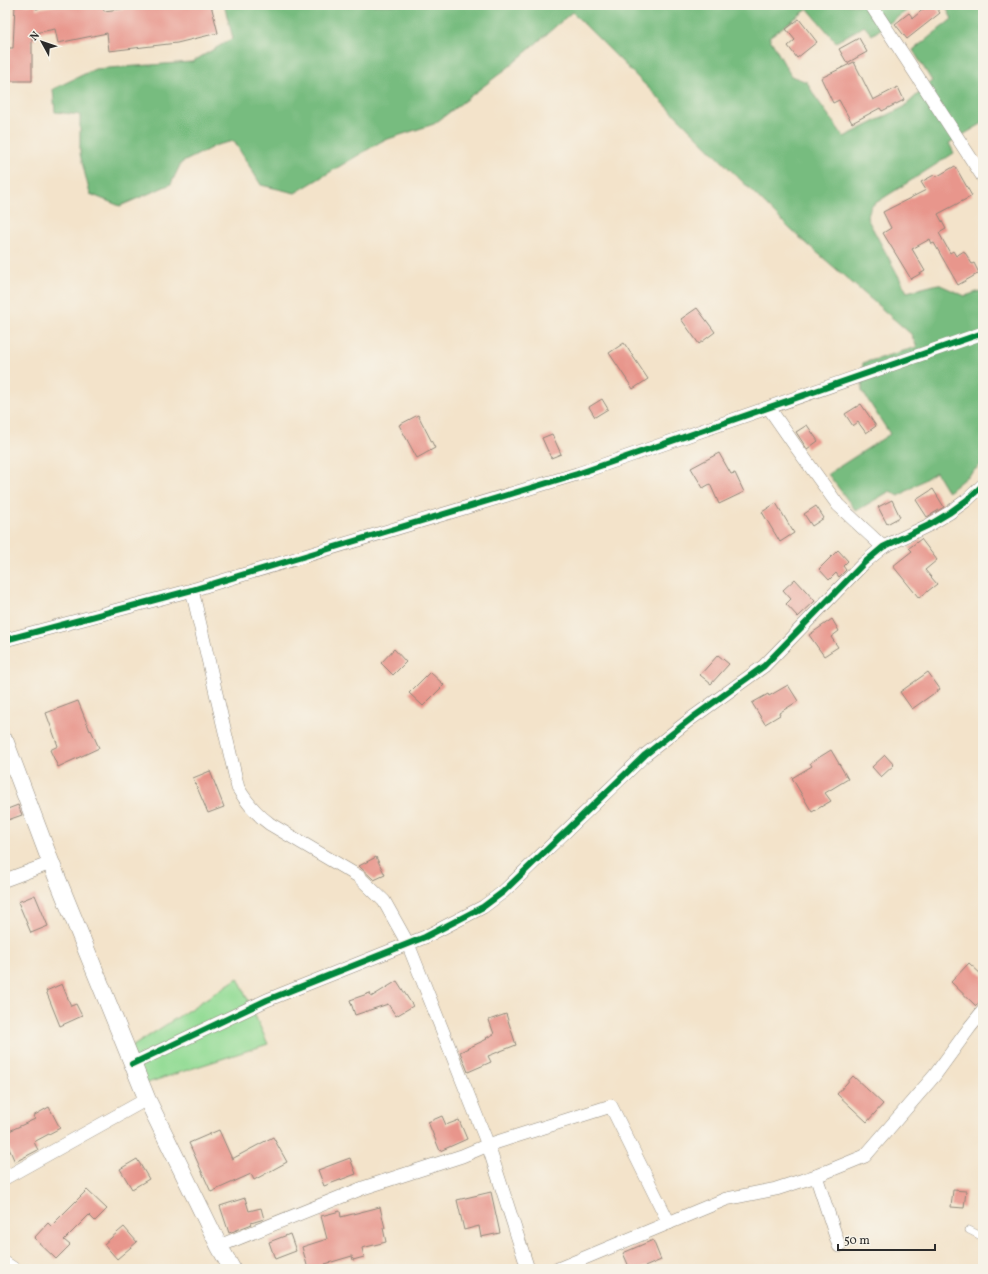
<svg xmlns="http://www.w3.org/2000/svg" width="988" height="1274" viewBox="0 0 988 1274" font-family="Vollkorn,serif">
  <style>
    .green { fill: #94dc96; stroke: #608460 }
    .forest { fill: #77bc7f; stroke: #517455 }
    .building { fill: #e8968c }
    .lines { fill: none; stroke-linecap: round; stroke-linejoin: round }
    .service-casing { stroke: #8f877a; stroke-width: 8 }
    .minor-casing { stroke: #8f877a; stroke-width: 14 }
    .tertiary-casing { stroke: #8f877a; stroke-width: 18 }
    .service { stroke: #fff; stroke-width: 7 }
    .minor { stroke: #fff; stroke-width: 13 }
    .tertiary { stroke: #fff; stroke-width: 17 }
    .cycleway-casing { stroke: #f7f3e8; stroke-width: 8 }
    .cycleway { stroke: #00873e; stroke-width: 6 }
  </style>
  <rect width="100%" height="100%" fill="#f7f3e8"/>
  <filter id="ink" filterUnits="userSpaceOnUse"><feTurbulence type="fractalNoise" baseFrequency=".025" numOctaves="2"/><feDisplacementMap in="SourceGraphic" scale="8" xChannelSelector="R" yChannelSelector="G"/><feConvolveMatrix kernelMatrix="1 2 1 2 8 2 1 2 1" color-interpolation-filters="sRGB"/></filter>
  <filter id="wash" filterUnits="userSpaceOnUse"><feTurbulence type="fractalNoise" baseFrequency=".012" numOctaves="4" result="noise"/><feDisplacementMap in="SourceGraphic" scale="16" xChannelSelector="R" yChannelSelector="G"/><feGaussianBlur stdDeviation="0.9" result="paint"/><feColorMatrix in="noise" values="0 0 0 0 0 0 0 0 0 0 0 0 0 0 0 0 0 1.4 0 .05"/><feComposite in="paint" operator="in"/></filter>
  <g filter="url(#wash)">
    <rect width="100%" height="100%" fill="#f3e3ca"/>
    <polygon class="green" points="238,978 268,1044 141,1085 127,1050"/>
    <polygon class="forest" points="224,5 915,5 872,35 864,26 836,42 808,9 769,37 791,76 807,82 814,95 844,137 904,107 932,81 913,50 952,19 945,5 983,5 983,123 949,143 954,153 871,206 867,218 907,292 938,284 965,296 983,290 983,463 948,492 936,472 899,496 890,491 856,511 828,474 890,434 862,391 863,363 917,347 911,334 790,229 572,12 510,66 434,124 382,141 295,193 261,185 234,141 217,145 181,163 171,184 120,206 90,194 80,154 80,115 55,112 53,89 95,69 192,62 233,38"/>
    <g id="blocks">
      <g class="building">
        <polygon points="15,5 37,5 36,9 58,5 103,5 104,11 152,5 211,5 218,33 177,43 109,51 107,33 58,43 55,29 35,33 35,40 32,39 32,81 5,81 5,48 13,48"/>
        <polygon points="928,5 934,5 940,13 907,39 895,24 909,13 913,18"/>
        <polygon points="799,19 817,42 797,58 788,46 795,40 786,29"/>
        <polygon points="859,38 867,52 847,63 839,49"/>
        <polygon points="854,62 873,100 898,87 904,100 882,111 880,108 852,123 839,100 833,103 821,78"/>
        <polygon points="955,166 972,196 938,214 946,229 939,233 950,253 953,251 956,256 964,251 972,264 974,263 979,273 958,285 934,243 932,244 930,239 912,249 925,271 911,279 883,233 891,228 883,212 926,190 921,182 934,175 936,177"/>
        <polygon points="697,308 715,332 699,344 681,319"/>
        <polygon points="624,343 648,379 633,389 609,353"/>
        <polygon points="602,399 608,409 595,417 589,407"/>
        <polygon points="861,404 876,426 866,433 858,422 853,426 845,414"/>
        <polygon points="418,415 435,448 417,458 399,425"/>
        <polygon points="807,425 818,441 807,449 796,432"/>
        <polygon points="552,434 561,454 551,458 542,438"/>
        <polygon points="719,453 731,474 735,473 744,492 719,504 710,484 703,488 691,468"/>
        <polygon points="933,489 944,507 927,517 916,500"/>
        <polygon points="892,500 900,517 887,524 878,507"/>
        <polygon points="776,503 794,533 780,542 762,512"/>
        <polygon points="816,506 824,518 812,526 804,514"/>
        <polygon points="921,539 937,560 925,570 937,584 919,598 893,566 912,551 909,548"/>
        <polygon points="838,550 848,561 843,566 846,570 839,577 836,573 829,580 819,569"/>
        <polygon points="795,579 815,601 798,617 786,604 791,599 783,590"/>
        <polygon points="832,619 839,631 831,637 838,647 824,656 809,635"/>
        <polygon points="394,649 406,662 393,675 381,663"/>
        <polygon points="718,655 729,664 711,684 700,675"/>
        <polygon points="430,672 444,685 423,706 409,693"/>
        <polygon points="928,672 940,689 912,709 900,692"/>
        <polygon points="788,685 798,701 779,713 780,715 765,724 752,703 768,694 769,696"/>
        <polygon points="78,701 90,731 91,730 99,748 58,767 50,750 58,746 46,713"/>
        <polygon points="831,750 848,779 825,793 831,801 812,812 792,778 812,766 810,763"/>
        <polygon points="885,755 894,765 881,777 872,767"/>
        <polygon points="210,771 224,807 208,813 193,778"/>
        <polygon points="18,805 22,815 5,821 5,810"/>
        <polygon points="376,857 385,875 374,880 359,866"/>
        <polygon points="35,895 48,926 31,933 18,902"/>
        <polygon points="969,963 983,976 983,998 976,1006 951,982"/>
        <polygon points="397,981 413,1006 396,1016 388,1004 355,1015 350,1000 370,993 371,997"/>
        <polygon points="62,984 71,1006 76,1004 82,1016 60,1026 46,991"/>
        <polygon points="506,1014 516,1045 488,1056 491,1062 468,1072 460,1052 487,1039 486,1038 494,1034 489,1020"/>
        <polygon points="853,1076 883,1104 867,1122 837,1094"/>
        <polygon points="49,1107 60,1128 34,1142 38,1150 15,1162 5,1139 5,1133 35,1119 33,1116"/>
        <polygon points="442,1116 446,1125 459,1120 467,1139 440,1151 428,1122"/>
        <polygon points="219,1130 232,1159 273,1137 287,1162 254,1180 251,1174 211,1192 189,1143"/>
        <polygon points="350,1158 356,1174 324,1186 318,1170"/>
        <polygon points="137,1159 149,1179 132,1189 120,1169"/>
        <polygon points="87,1190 107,1209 95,1221 89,1215 64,1240 70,1245 56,1259 34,1238 48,1223 51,1226"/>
        <polygon points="953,1190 966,1191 964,1208 951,1207"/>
        <polygon points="491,1192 500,1233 481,1237 479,1226 464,1230 457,1200"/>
        <polygon points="245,1198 249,1211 261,1208 264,1219 251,1223 252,1224 229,1233 220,1206"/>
        <polygon points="380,1207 385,1228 383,1228 386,1242 362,1248 364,1257 353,1260 352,1256 325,1264 326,1269 308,1269 302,1247 327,1239 321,1216 340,1211 341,1217"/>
        <polygon points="124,1227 137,1242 117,1259 104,1244"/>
        <polygon points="290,1234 296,1251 275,1259 269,1242"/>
        <polygon points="653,1240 661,1260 640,1269 630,1269 623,1253"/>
      </g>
    </g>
  </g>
  <g filter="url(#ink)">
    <use href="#blocks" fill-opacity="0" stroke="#8f877a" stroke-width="1"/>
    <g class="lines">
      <defs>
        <polyline id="service" points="969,1230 983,1237"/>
        <g id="minor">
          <polyline points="871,5 983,177"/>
          <polyline points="769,408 794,444 838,505 883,547"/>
          <path d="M192,590l46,198c9,15 18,26 32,36l88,52 26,25 24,43 80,201 40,124"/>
          <polyline points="5,640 192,590 577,474 983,333"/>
          <polyline points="5,880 51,863"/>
          <polyline points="132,1064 267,1000 425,937 483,907 503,892 645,755 692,718 764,666 864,563 883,547 929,525 949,513 967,500 983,485"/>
          <polyline points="816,1176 839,1246"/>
          <polyline points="5,1178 147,1099"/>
          <polyline points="219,1246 363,1188 462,1156 488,1145 611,1106 669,1223"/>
          <polyline points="5,1263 14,1269"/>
          <polyline points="558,1269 726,1199 776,1189 816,1176 865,1156 935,1075 970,1027 983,1011"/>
        </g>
        <polyline id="tertiary" points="5,741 51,863 147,1099 219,1246 232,1269"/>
      </defs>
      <use href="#service" class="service-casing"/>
      <use href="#minor" class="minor-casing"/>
      <use href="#tertiary" class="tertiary-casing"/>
      <use href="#service" class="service"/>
      <use href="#minor" class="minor"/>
      <use href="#tertiary" class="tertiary"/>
      <defs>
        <g id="cycleway">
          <polyline points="5,640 192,590 577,474 983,333"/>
          <polyline points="132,1064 267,1000 425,937 483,907 503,892 645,755 692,718 764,666 864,563 883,547 929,525 949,513 967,500 983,485"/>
        </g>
      </defs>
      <use href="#cycleway" class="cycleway-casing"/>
      <use href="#cycleway" class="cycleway"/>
    </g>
  </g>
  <rect width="988" height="1274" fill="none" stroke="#f7f3e8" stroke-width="20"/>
  <g transform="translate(42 42) rotate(310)" stroke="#f7f3e8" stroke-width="3" paint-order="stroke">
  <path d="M0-3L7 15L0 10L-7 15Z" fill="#2b2b2b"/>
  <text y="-6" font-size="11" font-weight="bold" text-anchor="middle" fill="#2b2b2b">N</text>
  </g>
  <path d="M838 1244v6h97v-6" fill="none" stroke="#2b2b2b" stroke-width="2"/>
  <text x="844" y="1244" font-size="12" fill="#2b2b2b" stroke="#f7f3e8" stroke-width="3" paint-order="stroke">50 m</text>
</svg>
